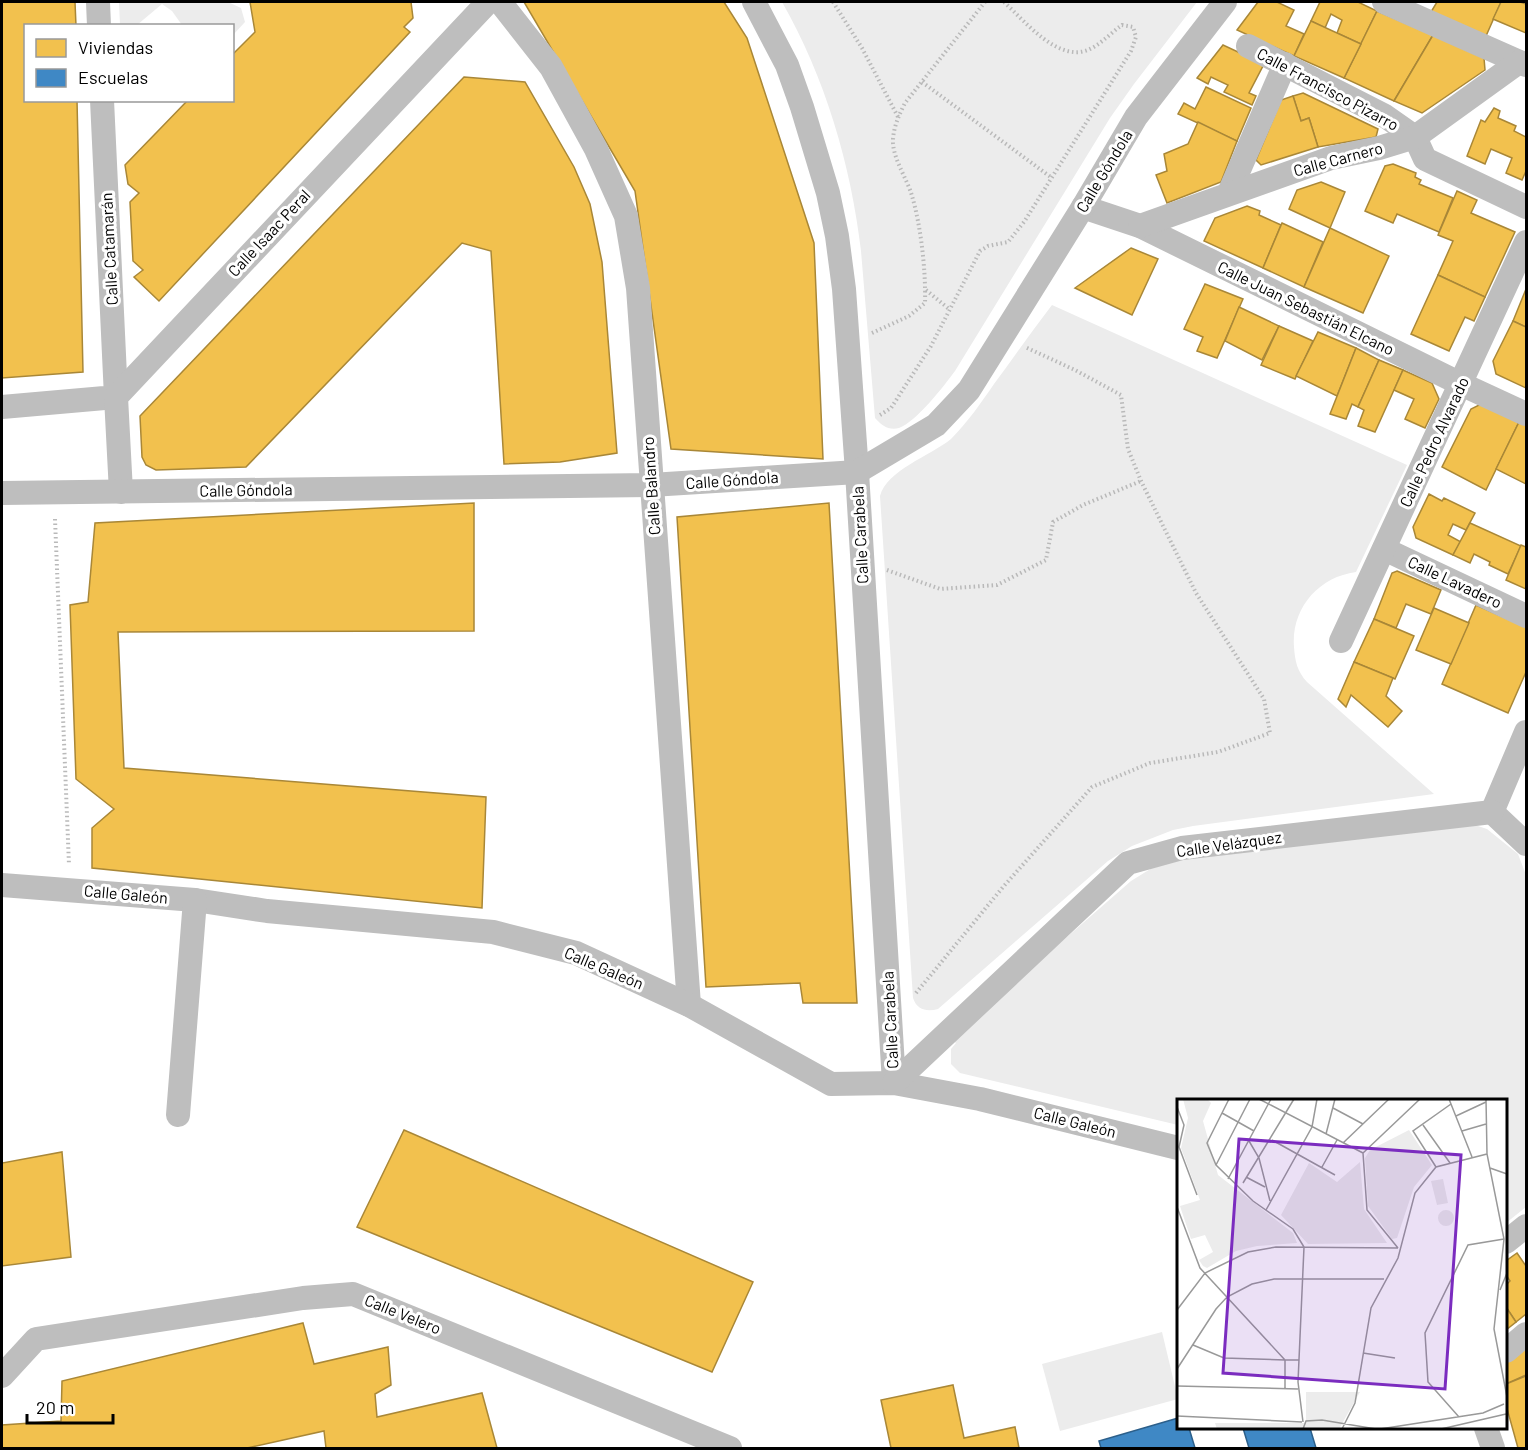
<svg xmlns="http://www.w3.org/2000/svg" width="1528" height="1450" viewBox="0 0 1528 1450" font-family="Barlow,sans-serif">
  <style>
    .green { fill: #ececec }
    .homes { fill: #f2c14e; stroke: #a98737; stroke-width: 1.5 }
    .schools { fill: #3f88c5; stroke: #2c5f8a; stroke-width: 1.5 }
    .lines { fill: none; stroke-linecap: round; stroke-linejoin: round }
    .path { stroke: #b9b9b9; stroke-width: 4; stroke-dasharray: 1.5 3; stroke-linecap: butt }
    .street { stroke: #bebebe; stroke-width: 24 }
    .labels { text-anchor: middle; stroke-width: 6; stroke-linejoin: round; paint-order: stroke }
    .street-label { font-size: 16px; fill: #000; stroke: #fff }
    .inset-road { fill: none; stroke: #999; stroke-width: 1.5 }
    .view { fill: #7b2cbf; fill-opacity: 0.15; stroke: #7b2cbf; stroke-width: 3 }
    .inset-edge { fill: none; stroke: #000; stroke-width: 3 }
  </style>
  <rect width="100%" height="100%" fill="#fff"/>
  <g class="green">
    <polygon points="119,2 228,2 241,8 245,22 233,35 232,26 182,25 172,11 162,4 137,25 120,25"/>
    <path d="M782,2h415l-63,82 -24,34 -155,253c-11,15 -39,51 -56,57 -10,3 -18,-3 -24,-10l-14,-167c-10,-86 -36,-174 -79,-249z"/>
    <path d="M1052,305l355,160 -51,107c-38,5 -65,37 -62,75 1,14 3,24 13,35l127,112 -241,32 -20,4 -41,16 -24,15 -170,148c-11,3 -21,1 -25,-11l-33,-502c7,-26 50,-40 71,-57 16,-16 30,-36 43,-55 19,-26 38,-53 58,-79z"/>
    <polygon points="1472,824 1487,829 1518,854 1526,875 1526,1207 1506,1223 1506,1100 1178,1100 1178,1125 960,1073 951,1064 951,1049 956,1043 950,1039 1131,881 1152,868 1192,857"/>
    <polygon points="1162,1332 1178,1399 1060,1431 1042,1364"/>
  </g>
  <g class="homes">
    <polygon points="2,2 75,2 76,26 26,26 26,100 77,100 83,372 2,378"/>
    <polygon points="250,2 411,2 413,18 404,27 410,32 159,301 134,277 143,270 133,261 130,202 139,193 128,184 125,165 188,100 232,100 232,55 255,32"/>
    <polygon points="524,2 724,2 747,38 814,243 823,459 671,449 635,191"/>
    <polygon points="1258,2 1277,2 1294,10 1286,26 1304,34 1294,56 1237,30"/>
    <polygon points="1320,2 1358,2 1377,11 1361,44 1337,33 1342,20 1331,14 1325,28 1311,21"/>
    <polygon points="1437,2 1501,2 1486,36 1431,12"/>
    <polygon points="1501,2 1520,2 1526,4 1526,33 1493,19"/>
    <polygon points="1377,11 1433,35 1394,101 1344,78"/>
    <polygon points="1311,21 1361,44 1344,78 1294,56"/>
    <polygon points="1433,35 1484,58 1485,70 1422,113 1394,101"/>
    <polygon points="1223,45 1264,64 1249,93 1256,96 1252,105 1224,92 1228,85 1211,77 1208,84 1197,78"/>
    <polygon points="464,77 525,82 574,167 590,204 602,262 617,453 560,462 504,464 491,251 462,243 246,467 156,470 146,465 142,457 140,416"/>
    <polygon points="1206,87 1251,108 1237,141 1178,114 1184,103 1195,109"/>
    <polygon points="1303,93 1378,129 1376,137 1318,147 1309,118 1301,121 1293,96"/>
    <polygon points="1293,96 1301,121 1309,118 1318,147 1261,165 1256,160 1281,100"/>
    <polygon points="1494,108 1500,111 1498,118 1516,126 1514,131 1526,137 1526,171 1522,180 1506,173 1512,158 1491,149 1485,164 1467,156 1481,120 1485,122"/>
    <polygon points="1198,122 1237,141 1221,182 1167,203 1156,175 1167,171 1164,154 1188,144"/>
    <polygon points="1393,164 1416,173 1415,177 1421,180 1419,184 1453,198 1439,232 1397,214 1393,223 1365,211 1385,166"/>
    <polygon points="1321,182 1345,192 1330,228 1289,209 1297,190"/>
    <polygon points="1457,191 1477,200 1471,213 1515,232 1485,297 1438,275 1453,241 1438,235"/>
    <polygon points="1247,206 1260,211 1259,215 1281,225 1263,268 1204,241 1215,218"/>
    <polygon points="1282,223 1323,242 1304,287 1263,268"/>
    <polygon points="1330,228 1389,256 1363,313 1304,287"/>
    <polygon points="1131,248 1158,259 1132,315 1075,288"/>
    <polygon points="1438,275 1485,297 1474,321 1465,317 1449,351 1411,334"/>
    <polygon points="1205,284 1243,299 1217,358 1197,351 1203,337 1184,329"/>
    <polygon points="1526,289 1526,327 1513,321"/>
    <polygon points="1239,307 1279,326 1262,360 1225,341"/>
    <polygon points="1513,321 1526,327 1526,388 1496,374 1493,361"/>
    <polygon points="1279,326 1313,341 1295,379 1261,365"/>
    <polygon points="1318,332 1356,348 1337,396 1296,376"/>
    <polygon points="1356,348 1379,360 1358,407 1352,404 1346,419 1330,414"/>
    <polygon points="1379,360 1403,370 1375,432 1358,426 1364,410 1358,407"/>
    <polygon points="1403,370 1432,383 1439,399 1425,428 1405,419 1414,399 1394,390"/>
    <polygon points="1481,404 1519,422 1486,490 1442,467 1471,409"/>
    <polygon points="1519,422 1526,425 1526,484 1496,469"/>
    <polygon points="1429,494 1442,501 1444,498 1475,513 1466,530 1453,524 1448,535 1461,542 1453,555 1416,538 1413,527"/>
    <polygon points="474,503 474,631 118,632 124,768 486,797 482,908 92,868 92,828 114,809 76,779 70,605 88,602 95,523"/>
    <polygon points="829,503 857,1003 803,1003 800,983 706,987 677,517"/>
    <polygon points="1470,523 1521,546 1508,574 1489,565 1490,562 1474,554 1470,563 1453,555"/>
    <polygon points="1521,545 1526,547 1526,589 1506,580"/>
    <polygon points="1397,571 1441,590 1431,614 1406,604 1396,628 1374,619 1392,573"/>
    <polygon points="1476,605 1526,627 1526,672 1508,713 1442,684"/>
    <polygon points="1434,608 1469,623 1451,664 1416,650"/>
    <polygon points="1374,619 1414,636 1395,679 1354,662"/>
    <polygon points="1354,662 1393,678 1386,696 1402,711 1388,727 1351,695 1346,707 1338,699"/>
    <polygon points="404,1130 753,1282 712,1372 357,1227"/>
    <polygon points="62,1152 71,1257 2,1266 2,1163"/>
    <polygon points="1517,1253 1526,1266 1526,1314 1516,1322 1506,1307 1506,1285 1510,1281 1506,1275 1506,1261"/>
    <polygon points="1506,1307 1516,1322 1506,1330"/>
    <polygon points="303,1323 314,1364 388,1347 391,1385 375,1394 377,1417 482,1393 497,1448 326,1448 324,1431 247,1448 2,1448 2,1425 61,1421 62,1381"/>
    <polygon points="1526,1345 1526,1375 1506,1384 1506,1360"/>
    <polygon points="1526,1376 1526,1448 1518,1448 1506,1405 1506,1384"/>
    <polygon points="953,1385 964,1438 1015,1427 1019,1448 891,1448 881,1400"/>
  </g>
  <g class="schools">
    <polygon points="1178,1418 1178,1428 1189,1428 1195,1448 1101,1448 1099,1441"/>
    <polygon points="1243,1428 1310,1428 1316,1448 1249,1448"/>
  </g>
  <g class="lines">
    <g class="path">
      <polyline points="833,2 862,48 898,117"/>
      <polyline points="922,82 1052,178"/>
      <polyline points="926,290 949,309"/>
      <path d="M872,333l37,-17 16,-13c1,-31 -4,-77 -13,-107 -5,-18 -20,-38 -19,-57 1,-13 6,-24 12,-36l80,-101"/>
      <path d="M880,415l11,-7 40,-62 49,-95 8,-5 20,-4 16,-20 107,-171 5,-14 -3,-10 -11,-2c-10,7 -19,17 -30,23 -32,18 -67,-27 -88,-46"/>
      <polyline points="55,519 69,865"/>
      <polyline points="887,570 940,589 997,585 1046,560 1053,522 1083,505 1141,481"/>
      <polyline points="916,993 1003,887 1092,787 1150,763 1218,752 1270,733 1264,699 1196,593 1141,481 1128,449 1121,395 1075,370 1025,347"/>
    </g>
    <g class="street">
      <polyline points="98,2 99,26"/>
      <polyline points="500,2 551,67 596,149 626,216 638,288 689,1005"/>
      <polyline points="754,2 787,65 802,107 828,193 837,236 844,289 857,472 894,1083"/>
      <polyline points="1384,2 1526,65"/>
      <polyline points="1248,46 1385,116 1415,137 1425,159 1526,207"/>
      <polyline points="1229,193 1285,64"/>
      <polyline points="1083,207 1140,226 1461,384 1526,414"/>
      <polyline points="1140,226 1331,158 1379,148 1415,137 1519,62"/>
      <polyline points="2,407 116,397 102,100"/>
      <polyline points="121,492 116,397 488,2"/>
      <polyline points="2,493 651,485 857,472 936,425 969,390 1083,207 1136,117 1225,2"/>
      <polyline points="1384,549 1526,616"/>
      <polyline points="1341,641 1526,242"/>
      <polyline points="1492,812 1526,732"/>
      <polyline points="1492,812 1526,844"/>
      <polyline points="2,885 195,900 267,911 493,932 576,953 689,1005 831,1084 894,1083 980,1099 1178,1148"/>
      <polyline points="894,1083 1128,863 1182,848 1492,812"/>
      <polyline points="178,1115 195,900"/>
      <polyline points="1506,1242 1526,1226"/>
      <polyline points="1506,1351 1526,1334"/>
      <polyline points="2,1376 36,1339 303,1298 353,1294 730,1448"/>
      <polyline points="1486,1428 1493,1448"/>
    </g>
  </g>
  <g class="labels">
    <g class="street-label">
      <text transform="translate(1328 89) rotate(28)" y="6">Calle Francisco Pizarro</text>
      <text transform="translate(1338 159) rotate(-15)" y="6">Calle Carnero</text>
      <text transform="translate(1104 171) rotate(-59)" y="6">Calle Góndola</text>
      <text transform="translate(269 233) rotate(-47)" y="6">Calle Isaac Peral</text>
      <text transform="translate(109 249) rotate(-93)" y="6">Calle Catamarán</text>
      <text transform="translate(1306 308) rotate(26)" y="6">Calle Juan Sebastián Elcano</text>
      <text transform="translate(1434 442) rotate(-65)" y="6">Calle Pedro Alvarado</text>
      <text transform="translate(732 480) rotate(-4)" y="6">Calle Góndola</text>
      <text transform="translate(651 486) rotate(-94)" y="6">Calle Balandro</text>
      <text transform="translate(246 490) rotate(-1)" y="6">Calle Góndola</text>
      <text transform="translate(860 535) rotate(-93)" y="6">Calle Carabela</text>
      <text transform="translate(1455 582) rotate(25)" y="6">Calle Lavadero</text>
      <text transform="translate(1229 844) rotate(-8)" y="6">Calle Velázquez</text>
      <text transform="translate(126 894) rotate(5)" y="6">Calle Galeón</text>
      <text transform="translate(604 968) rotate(23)" y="6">Calle Galeón</text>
      <text transform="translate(890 1020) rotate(-93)" y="6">Calle Carabela</text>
      <text transform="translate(1075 1122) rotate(14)" y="6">Calle Galeón</text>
      <text transform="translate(403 1314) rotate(22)" y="6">Calle Velero</text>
    </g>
  </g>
  <g transform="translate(1177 1099)">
    <rect width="330" height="330" fill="#fff"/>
    <path d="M6,0h24l4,4 -8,18 15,54 75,58 4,10 -40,3 -21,5 -29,17 -4,-2 -4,-6 14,-8 -8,-17 -14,4 -11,-33 20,-6 -19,-52 7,-30zM232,31l23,35 -18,22 -17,51 -5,1 -24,-33 -3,-48 5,-8zM183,63l4,47 23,34 -79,1 -27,-29 28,-52 28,19zM266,80l5,24 -11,2 -6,-24zM261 119a8 8 0 1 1 16 0a8 8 0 1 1-16 0ZM129,293h54l-21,37h-122l-2,-6h91z" fill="#ececec"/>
    <path class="inset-road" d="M52,0l-22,44 9,22 37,36 40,28 11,18 -6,135 5,40M82,0l104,54M272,0l23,58M309,0l1,55 17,85 -10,90 13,68M0,8l7,18 -5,22 18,48M156,9l30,16M45,14l32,18M279,17l30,-14M246,26l27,38M285,32l24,-7M149,35l9,-35M95,41l63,35M72,42l10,17 11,43M166,44l46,-44M186,54l4,57 31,38M186,54l57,-54M39,66l34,-66M145,68l15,-27M259,68l-23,-36 38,-27M313,69l17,6M69,78l19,10M51,80l43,-80M66,84l51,-84M0,108l23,61 85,92h14M89,111l46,-83 5,-28M323,191l7,-17M0,211l28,-37 43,-21 28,-5 122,1M16,246l31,13 61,2v29M186,254l32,5M0,270l39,-60 11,-12 25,-13 22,-5h110M0,287l121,3M0,317l125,6M282,318l-31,-35 -3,-49 43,-88 36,-6M126,330l3,-8 16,-1 54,9M165,330l13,-26 16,-95 27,-50 17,-65 21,-26 51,-13M203,330l103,-16 21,-9M264,330l65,-15"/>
    <path class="view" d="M62,40l222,16 -16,234 -222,-16z"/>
    <rect width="330" height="330" class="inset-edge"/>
  </g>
  <rect width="1528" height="1450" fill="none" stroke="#000000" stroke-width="6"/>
  <rect x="24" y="24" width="210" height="78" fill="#ffffff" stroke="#999999" stroke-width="1.5"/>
  <rect x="36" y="39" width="30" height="18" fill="#f2c14e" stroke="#999999" stroke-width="1.5"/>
  <text x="78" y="54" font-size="18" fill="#000000">Viviendas</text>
  <rect x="36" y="69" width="30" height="18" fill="#3f88c5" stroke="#999999" stroke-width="1.5"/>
  <text x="78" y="84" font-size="18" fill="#000000">Escuelas</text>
  <path d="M27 1414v9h86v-9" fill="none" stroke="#000000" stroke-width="3"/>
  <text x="36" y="1414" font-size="18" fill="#000000" stroke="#ffffff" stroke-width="4.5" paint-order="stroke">20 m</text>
</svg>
